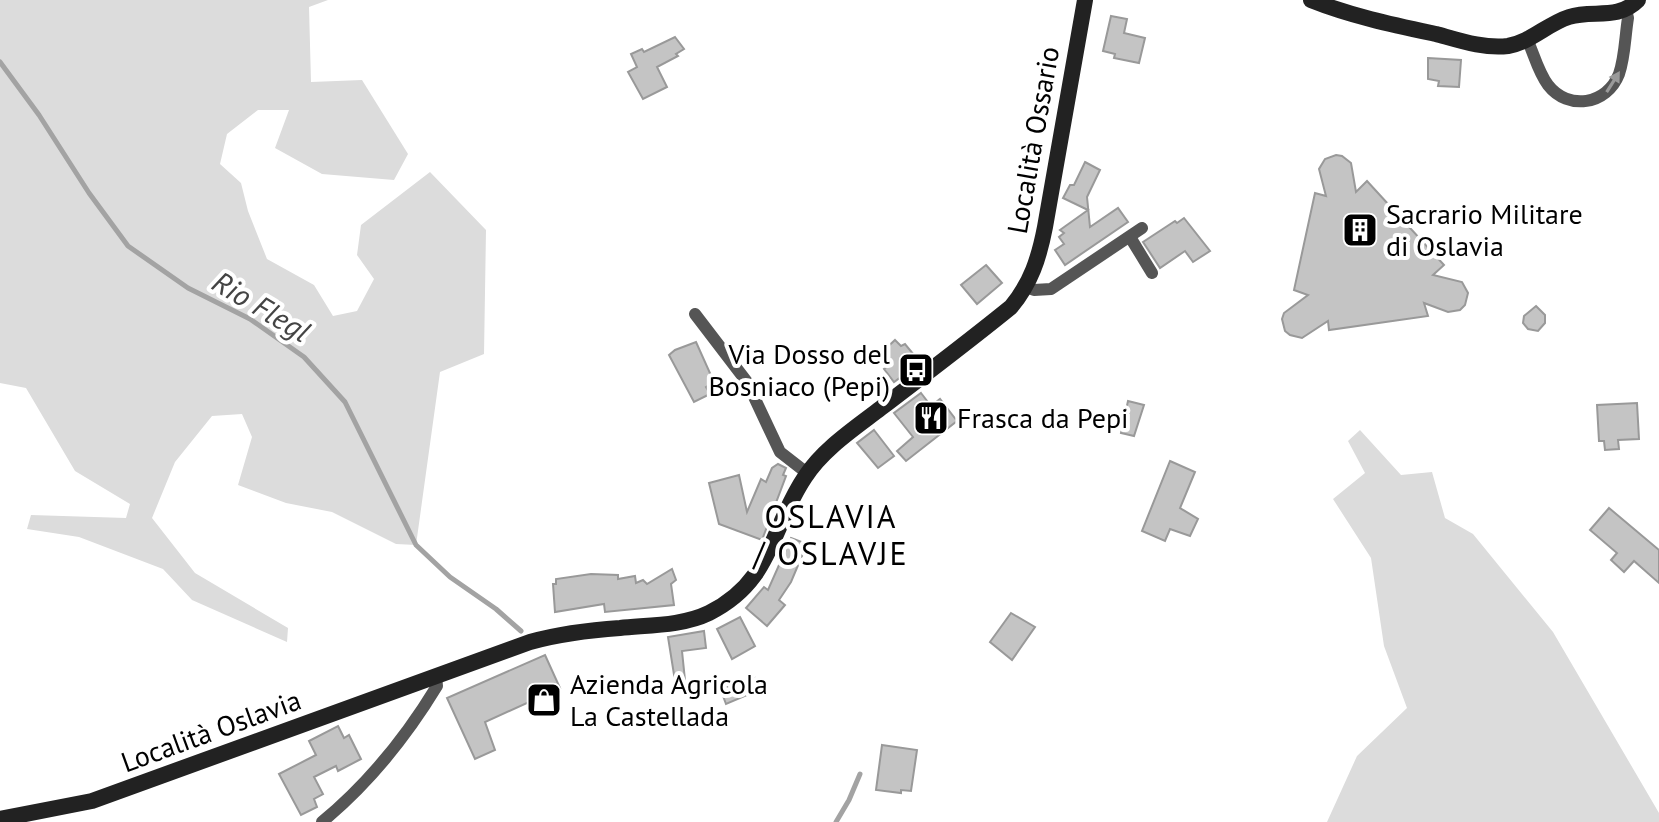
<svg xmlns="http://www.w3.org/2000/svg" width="1659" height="822" viewBox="0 0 1659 822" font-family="'PT Sans',sans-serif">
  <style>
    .green { fill: #dcdcdc }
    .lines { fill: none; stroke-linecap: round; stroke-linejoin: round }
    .stream { stroke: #a3a3a3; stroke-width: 5 }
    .building { fill: #c4c4c4; stroke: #999; stroke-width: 2 }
    .street { stroke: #555; stroke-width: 12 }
    .secondary { stroke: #222; stroke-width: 16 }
    .oneway { fill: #999 }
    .labels { text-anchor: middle; stroke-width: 8; stroke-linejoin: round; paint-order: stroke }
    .street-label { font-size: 28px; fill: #000; stroke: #fff }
    .poi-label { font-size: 28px; fill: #000; stroke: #fff; text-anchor: start }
    .water-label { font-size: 30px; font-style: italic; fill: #444; stroke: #fff }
    .quarter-label { font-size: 32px; letter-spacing: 2px; fill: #000; stroke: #fff }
  </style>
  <rect width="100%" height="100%" fill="#fff"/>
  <g class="green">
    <polygon points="0,0 328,0 309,7 311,82 362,80 408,154 394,180 322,174 275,148 289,110 258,110 227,134 220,164 241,183 248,211 267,259 314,285 333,316 357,311 374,279 357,255 361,225 430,172 486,230 484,354 440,372 416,545 396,544 332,512 286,503 238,485 252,437 242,414 212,416 175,462 152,518 195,573 288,628 287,642 192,600 163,569 79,537 27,529 31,515 126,518 130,504 75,471 26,388 0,383"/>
    <polygon points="1360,430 1401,475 1432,472 1445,518 1473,534 1553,632 1659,813 1659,822 1327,822 1357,756 1407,708 1384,646 1371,558 1333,499 1365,473 1348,441"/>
  </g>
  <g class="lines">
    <g class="stream">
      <polyline points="0,62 39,115 89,193 128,246 188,288 250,319 304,357 345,402 416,545 450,577 496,609 521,631"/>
      <polyline points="836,822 849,800 860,774"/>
    </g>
  </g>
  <g class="building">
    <polygon points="1111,16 1127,19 1124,33 1145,38 1139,63 1114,58 1115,54 1103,51"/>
    <polygon points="675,37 684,49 676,54 678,56 657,67 667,87 643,99 628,72 637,67 631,54 642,49 644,52"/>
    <polygon points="1428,58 1461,60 1459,87 1438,86 1439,81 1428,79"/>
    <polygon points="1336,155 1342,156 1351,163 1356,192 1367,181 1444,265 1433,275 1462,282 1468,293 1465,305 1460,310 1448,312 1424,303 1428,316 1329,330 1328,321 1302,338 1290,335 1285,331 1282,319 1284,313 1308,295 1294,290 1315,193 1326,196 1319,169 1325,159"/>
    <polygon points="1085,162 1100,170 1087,197 1090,227 1118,208 1128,222 1065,265 1055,250 1064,244 1059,237 1064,233 1060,230 1088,210 1063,198 1070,185 1074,185"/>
    <polygon points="1184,218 1210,251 1193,262 1185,251 1160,268 1143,242 1175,221 1177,223"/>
    <polygon points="986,265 1002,283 977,304 961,285"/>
    <polygon points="1536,306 1545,315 1545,323 1538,331 1528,329 1523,323 1524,316"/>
    <polygon points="895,340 901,346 905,344 914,355 910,359 916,366 894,382 884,369 890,364 881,353"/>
    <polygon points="696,342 714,382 706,387 710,394 694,402 669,355 675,350"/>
    <polygon points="921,393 931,406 940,399 957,421 906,461 897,451 913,437 894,413"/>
    <polygon points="1128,401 1144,405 1134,436 1121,433"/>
    <polygon points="1637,403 1639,439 1618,440 1619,449 1605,450 1604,441 1599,441 1597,405"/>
    <polygon points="874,430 894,456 878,468 857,443"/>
    <polygon points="1170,461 1195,472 1180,508 1198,519 1190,536 1170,529 1165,541 1142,531"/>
    <polygon points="778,464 786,468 783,475 786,476 762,540 719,524 709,483 739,475 747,512 761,479 766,482 772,468"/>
    <polygon points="1609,508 1659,550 1659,583 1634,561 1624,572 1611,560 1617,553 1590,530"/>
    <polygon points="791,538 807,544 791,582 779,600 785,605 767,626 746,608 764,587 768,590"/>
    <polygon points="672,569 676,580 671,584 674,605 605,612 604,604 555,612 553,584 556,584 556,579 591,574 618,575 618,579 635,576 636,583 643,580 647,584"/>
    <polygon points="1011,613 1035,627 1012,660 990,642"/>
    <polygon points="740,617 755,646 732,659 717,629"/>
    <polygon points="704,631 706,648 682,651 685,680 675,681 668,637"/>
    <polygon points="545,655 560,688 485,722 495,750 475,759 447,698"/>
    <polygon points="755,678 759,690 726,704 720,688"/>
    <polygon points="338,726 344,738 349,735 361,759 338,771 336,766 314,777 323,794 314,799 317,807 301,815 279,774 316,755 309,741"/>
    <polygon points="882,745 917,750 911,791 901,790 901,793 876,790"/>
  </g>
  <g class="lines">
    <g class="street">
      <path d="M1527,39c7,15 11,33 21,46 20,26 59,20 71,-11 6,-17 6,-38 9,-56l-2,-8"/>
      <polyline points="1130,237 1152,273"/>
      <polyline points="1026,287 1034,290 1051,289 1142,228"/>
      <polyline points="695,314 747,382 780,452 807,473"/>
      <path d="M322,822c46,-38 84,-85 115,-136l-1,-10"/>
    </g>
    <g class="secondary">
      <path d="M1311,0c40,16 83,25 125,34 22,6 48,15 72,12 23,-4 39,-22 61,-29 24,-8 48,4 69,-17"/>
      <path d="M0,819l92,-18 438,-159c29,-8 60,-12 90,-14 29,-3 62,-2 89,-15 64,-32 61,-84 96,-136 18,-28 50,-49 76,-69 43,-33 87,-66 130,-101 20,-24 28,-49 34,-80l40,-227"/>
    </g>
  </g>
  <defs><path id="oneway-solid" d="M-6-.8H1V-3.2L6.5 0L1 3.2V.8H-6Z" transform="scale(2)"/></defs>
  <use class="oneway" href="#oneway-solid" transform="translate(1613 82) rotate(-58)"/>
  <defs>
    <symbol id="building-square" viewBox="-11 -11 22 22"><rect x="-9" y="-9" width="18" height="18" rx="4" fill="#000" stroke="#fff"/><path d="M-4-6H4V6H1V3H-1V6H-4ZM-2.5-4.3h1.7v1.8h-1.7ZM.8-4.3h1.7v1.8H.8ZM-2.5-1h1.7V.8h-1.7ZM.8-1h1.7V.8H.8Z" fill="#fff"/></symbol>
    <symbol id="bus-square" viewBox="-11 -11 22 22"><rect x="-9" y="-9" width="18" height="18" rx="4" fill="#000" stroke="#fff"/><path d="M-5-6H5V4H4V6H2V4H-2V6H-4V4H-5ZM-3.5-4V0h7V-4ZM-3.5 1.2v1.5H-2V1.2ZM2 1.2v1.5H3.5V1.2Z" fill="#fff"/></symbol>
    <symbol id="restaurant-square" viewBox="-11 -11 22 22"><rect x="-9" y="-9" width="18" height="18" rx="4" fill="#000" stroke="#fff"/><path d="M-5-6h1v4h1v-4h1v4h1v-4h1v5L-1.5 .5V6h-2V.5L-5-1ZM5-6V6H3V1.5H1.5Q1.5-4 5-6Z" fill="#fff"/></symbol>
    <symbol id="shop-square" viewBox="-11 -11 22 22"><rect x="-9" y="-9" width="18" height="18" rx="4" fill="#000" stroke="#fff"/><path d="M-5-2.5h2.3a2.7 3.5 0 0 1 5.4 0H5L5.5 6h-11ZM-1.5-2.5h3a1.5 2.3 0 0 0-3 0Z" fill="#fff"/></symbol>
  </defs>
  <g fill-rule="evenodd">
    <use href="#building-square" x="1340" y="210" width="40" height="40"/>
    <use href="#bus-square" x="896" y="350" width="40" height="40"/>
    <use href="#restaurant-square" x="911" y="398" width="40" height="40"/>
    <use href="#shop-square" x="524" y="680" width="40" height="40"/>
  </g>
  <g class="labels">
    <g class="street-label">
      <text transform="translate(1033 140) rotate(-80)" y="10">Località Ossario</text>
      <text transform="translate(211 731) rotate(-20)" y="10">Località Oslavia</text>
    </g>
    <g class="poi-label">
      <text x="1386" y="224">Sacrario Militare<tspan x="1386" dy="32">di Oslavia</tspan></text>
      <text x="890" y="364" text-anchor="end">Via Dosso del<tspan x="890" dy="32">Bosniaco (Pepi)</tspan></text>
      <text x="957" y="428">Frasca da Pepi</text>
      <text x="570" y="694">Azienda Agricola<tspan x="570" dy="32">La Castellada</tspan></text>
    </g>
    <g class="water-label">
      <text transform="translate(261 307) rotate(31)" y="10">Rio Flegl</text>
    </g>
    <g class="quarter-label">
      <text x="831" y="528">OSLAVIA<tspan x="831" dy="37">/ OSLAVJE</tspan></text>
    </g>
  </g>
</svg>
